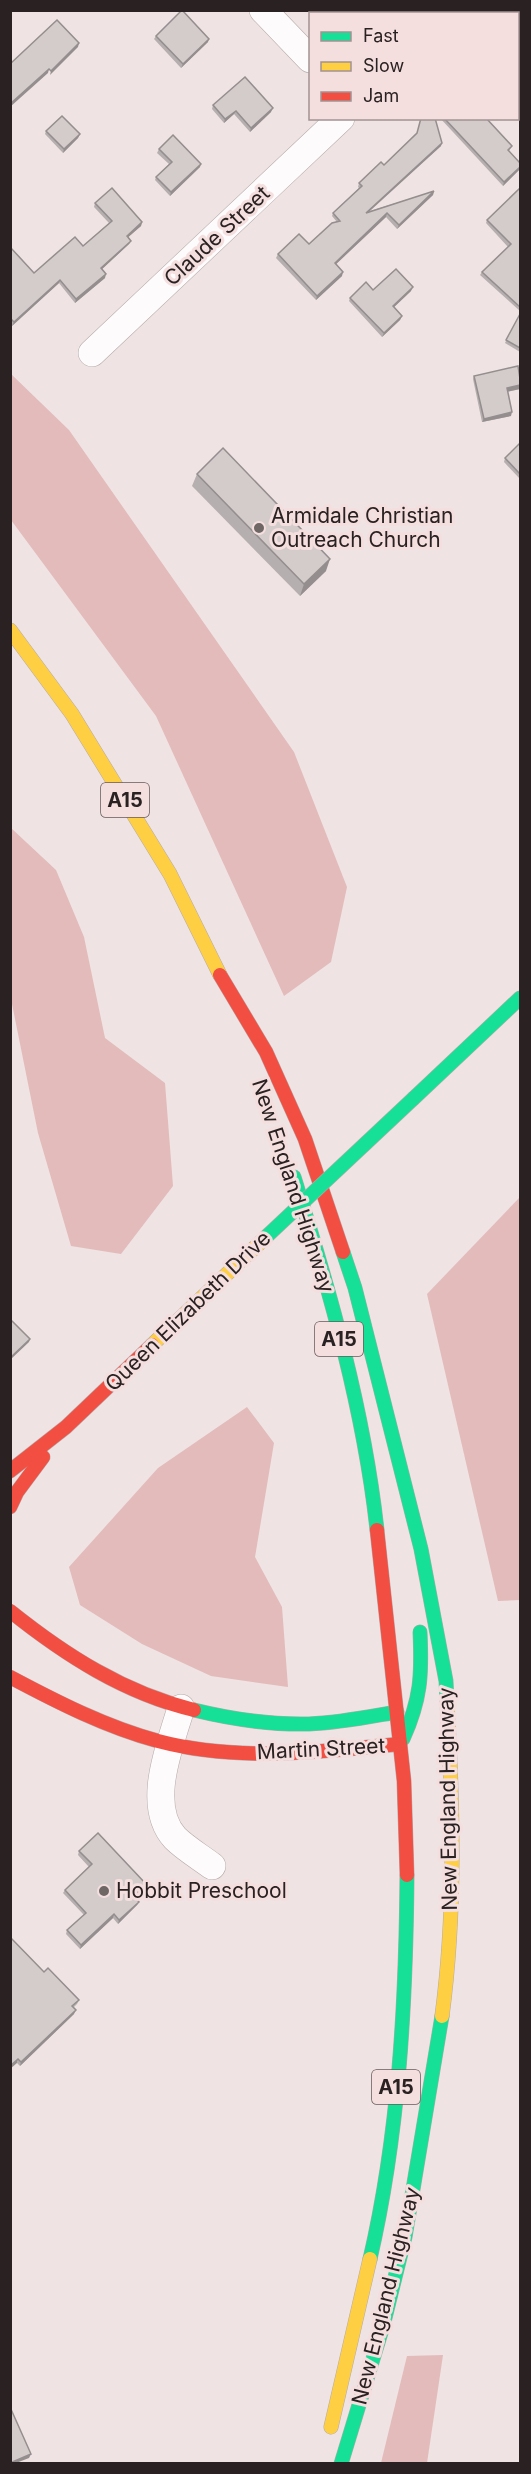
<svg xmlns="http://www.w3.org/2000/svg" width="531" height="2474" viewBox="0 0 531 2474" font-family="Inter,sans-serif">
  <style>
    .forest { fill: #e3bbbb }
    .lines { fill: none; stroke-linecap: round; stroke-linejoin: round }
    .street-casing { stroke: #b5abab; stroke-width: 28 }
    .fast-casing { stroke: #b5abab; stroke-width: 15 }
    .slow-casing { stroke: #b5abab; stroke-width: 15 }
    .jam-casing { stroke: #b5abab; stroke-width: 15 }
    .street { stroke: #fdfbfb; stroke-width: 27 }
    .fast { stroke: #16e098; stroke-width: 14 }
    .slow { stroke: #ffcf43; stroke-width: 14 }
    .jam { stroke: #f24e42; stroke-width: 14 }
    .fast-bridge-casing { stroke: #b5abab; stroke-width: 15; stroke-linecap: butt }
    .fast-bridge { stroke: #16e098; stroke-width: 14 }
    .wall { fill: #b6afaf }
    .shaded-wall { fill: #948e8e }
    .building { fill: #d4cbcb; stroke: #948e8e; stroke-width: 1.5 }
    .poi-dot { fill: #6f6666; stroke: #f4dede; stroke-width: 2 }
    .labels { text-anchor: middle; stroke-width: 6; stroke-linejoin: round; paint-order: stroke }
    .shield { fill: #f4dede; stroke: #675a5a; stroke-width: 1.5 }
    .shield-label { font-size: 20px; font-weight: bold; fill: #2a2222 }
    .street-label { font-size: 21px; fill: #2a2222; stroke: #f4dede }
    .poi-label { font-size: 21px; fill: #2a2222; stroke: #f4dede; text-anchor: start }
  </style>
  <rect width="100%" height="100%" fill="#efe3e3"/>
  <g class="forest">
    <polygon points="11,374 69,430 294,752 347,887 331,962 284,996 156,716 11,520"/>
    <polygon points="11,828 56,870 84,937 105,1038 165,1083 173,1186 121,1254 71,1246 38,1133 11,999"/>
    <polygon points="520,1197 520,1600 498,1601 427,1294"/>
    <polygon points="247,1407 274,1443 255,1557 282,1607 288,1687 211,1676 142,1644 80,1605 69,1567 158,1468"/>
    <polygon points="443,2355 427,2463 381,2463 407,2356"/>
  </g>
  <g class="lines">
    <defs>
      <g id="street">
        <polyline points="263,10 310,59"/>
        <polyline points="453,14 456,10"/>
        <polyline points="518,64 520,67"/>
        <polyline points="92,353 341,118"/>
        <path d="M181,1708c-11,38 -36,97 -6,130 10,10 25,19 37,28"/>
      </g>
      <g id="fast">
        <polyline points="414,1098 520,998"/>
        <path d="M294,1177c36,115 70,233 83,353"/>
        <polyline points="343,1252 355,1288 421,1549 446,1681 447,1702"/>
        <path d="M194,1710c37,9 77,15 115,14 30,-1 59,-7 88,-12"/>
        <path d="M403,1739c18,-40 19,-64 17,-107"/>
        <path d="M370,2259c29,-125 36,-256 37,-384"/>
        <polyline points="341,2464 383,2326 405,2237 442,2016"/>
      </g>
      <g id="slow">
        <polyline points="10,630 72,714 170,874 220,975"/>
        <polyline points="152,1345 267,1236"/>
        <path d="M442,2016c14,-105 11,-209 5,-314"/>
        <polyline points="331,2427 370,2259"/>
      </g>
      <g id="jam">
        <polyline points="220,975 266,1052 305,1139 343,1252"/>
        <polyline points="10,1471 66,1427 152,1345"/>
        <polyline points="10,1507 17,1492 43,1457"/>
        <polyline points="377,1530 404,1781 407,1875"/>
        <path d="M10,1611c55,44 114,82 184,99"/>
        <path d="M10,1677c47,25 96,50 148,64 79,21 162,11 242,3"/>
      </g>
    </defs>
    <use href="#street" class="street-casing"/>
    <use href="#fast" class="fast-casing"/>
    <use href="#slow" class="slow-casing"/>
    <use href="#jam" class="jam-casing"/>
    <use href="#street" class="street"/>
    <use href="#fast" class="fast"/>
    <use href="#slow" class="slow"/>
    <use href="#jam" class="jam"/>
    <defs>
      <polyline id="fast-bridge" points="267,1236 414,1098"/>
    </defs>
    <use href="#fast-bridge" class="fast-bridge-casing"/>
    <use href="#fast-bridge" class="fast-bridge"/>
  </g>
  <g class="wall">
    <polygon points="333,10 379,10 376,14 336,14"/>
    <polygon points="156,36 208,42 181,68 154,39"/>
    <polygon points="213,105 271,112 250,132 234,114 224,123 212,109"/>
    <polygon points="440,118 486,118 512,146 509,151 520,163 520,169 503,186"/>
    <polygon points="46,131 80,134 78,138 63,153 45,134"/>
    <polygon points="416,134 441,146 370,211 434,191 433,195 397,229 386,217 336,264 342,276 316,300 276,258 278,254 309,244 337,222 332,216 333,213 359,188 358,187 359,183 384,165"/>
    <polygon points="159,149 200,167 170,196 155,180 156,177 169,164 157,153"/>
    <polygon points="520,188 520,311 480,275 482,272 508,247 486,223 487,220"/>
    <polygon points="95,203 142,222 141,226 128,237 131,241 129,244 102,269 105,278 75,303 59,283 12,326 10,323 10,249 34,273 83,246 109,223 94,207"/>
    <polygon points="373,290 411,291 394,307 402,316 400,320 382,337 349,301 350,298"/>
    <polygon points="520,314 520,352 505,343"/>
    <polygon points="474,376 520,389 507,392 511,416 482,422 473,379"/>
    <polygon points="520,443 520,479 504,462 505,458"/>
    <polygon points="197,474 326,571 300,596 192,486"/>
    <polygon points="79,1851 145,1888 135,1897 139,1902 137,1905 118,1924 113,1918 80,1949 66,1934 67,1930 84,1915 63,1893 65,1890 89,1867 78,1855"/>
    <polygon points="44,1972 79,2000 77,2004 73,2008 74,2014 20,2066 17,2063"/>
  </g>
  <g class="shaded-wall">
    <polygon points="209,39 208,42 181,68 183,64"/>
    <polygon points="79,43 78,47 50,75 51,71"/>
    <polygon points="49,69 48,73 10,107 10,104"/>
    <polygon points="273,108 271,112 250,132 251,128"/>
    <polygon points="236,111 234,114 224,123 225,119"/>
    <polygon points="80,134 78,138 63,153 64,149"/>
    <polygon points="442,143 441,146 364,216 366,213"/>
    <polygon points="201,164 200,167 170,196 171,192"/>
    <polygon points="520,167 520,169 503,186 504,182"/>
    <polygon points="434,191 433,195 397,229 399,225"/>
    <polygon points="387,213 386,217 333,267 335,263"/>
    <polygon points="142,222 141,226 125,240 127,236"/>
    <polygon points="131,241 129,244 100,271 101,268"/>
    <polygon points="343,272 342,276 316,300 317,296"/>
    <polygon points="106,274 105,278 75,303 76,299"/>
    <polygon points="60,280 59,283 12,326 14,322"/>
    <polygon points="413,287 411,291 391,310 393,306"/>
    <polygon points="402,316 400,320 382,337 384,333"/>
    <polygon points="520,385 520,389 505,392 507,388"/>
    <polygon points="512,412 511,416 482,422 484,419"/>
    <polygon points="330,559 326,571 300,596 304,584"/>
    <polygon points="30,1339 29,1342 10,1360 10,1358"/>
    <polygon points="146,1884 145,1888 132,1900 134,1896"/>
    <polygon points="139,1902 137,1905 118,1924 119,1920"/>
    <polygon points="114,1914 113,1918 80,1949 81,1945"/>
    <polygon points="76,2010 74,2014 20,2066 21,2062"/>
    <polygon points="18,2059 17,2063 10,2069 10,2066"/>
    <polygon points="31,2454 29,2458 16,2463 10,2463"/>
  </g>
  <g class="building">
    <polygon points="182,10 209,39 183,64 156,36"/>
    <polygon points="338,10 377,10 374,14 341,14"/>
    <polygon points="57,20 79,43 51,71 49,69 10,104 10,64"/>
    <polygon points="245,77 273,108 251,128 236,111 225,119 213,105"/>
    <polygon points="62,116 80,134 64,149 46,131"/>
    <polygon points="421,118 435,118 442,143 366,213 434,191 399,225 387,213 335,263 343,272 317,296 278,254 299,234 309,244 332,223 340,221 333,213 362,186 359,183 381,162 384,165 417,133"/>
    <polygon points="444,118 486,118 512,146 508,150 520,163 520,167 504,182"/>
    <polygon points="173,135 201,164 171,192 156,177 172,162 159,149"/>
    <polygon points="112,188 142,222 127,236 131,241 101,268 106,274 76,299 60,280 14,322 10,318 10,249 11,248 34,273 75,237 83,246 112,221 95,203"/>
    <polygon points="520,188 520,307 482,272 511,244 487,220"/>
    <polygon points="396,269 413,287 393,306 402,316 384,333 350,298 366,282 373,290"/>
    <polygon points="520,314 520,348 506,340"/>
    <polygon points="518,366 520,379 520,385 507,388 512,412 484,419 474,376"/>
    <polygon points="520,443 520,474 505,458"/>
    <polygon points="223,448 330,559 304,584 197,474"/>
    <polygon points="10,1319 30,1339 10,1358"/>
    <polygon points="98,1833 146,1884 134,1896 139,1902 119,1920 114,1914 81,1945 67,1930 86,1913 65,1890 92,1864 79,1851"/>
    <polygon points="10,1937 44,1972 48,1968 79,2000 72,2006 76,2010 21,2062 18,2059 10,2066"/>
    <polygon points="10,2407 31,2454 10,2463"/>
  </g>
  <g class="poi-dot">
    <circle cx="259" cy="528" r="6"/>
    <circle cx="104" cy="1891" r="6"/>
  </g>
  <g class="labels">
    <g class="shield">
      <rect x="101" y="783" width="48" height="34" rx="4.5"/>
      <rect x="315" y="1322" width="48" height="34" rx="4.5"/>
      <rect x="372" y="2070" width="48" height="34" rx="4.5"/>
    </g>
    <g class="shield-label">
      <text x="125" y="807">A15</text>
      <text x="339" y="1346">A15</text>
      <text x="396" y="2094">A15</text>
    </g>
    <g class="street-label">
      <text transform="translate(217 236) rotate(-43)" y="7">Claude Street</text>
      <text transform="translate(293 1186) rotate(72)" y="7">New England Highway</text>
      <text transform="translate(188 1311) rotate(-44)" y="7">Queen Elizabeth Drive</text>
      <text transform="translate(321 1749) rotate(-3)" y="7">Martin Street</text>
      <text transform="translate(448 1799) rotate(-91)" y="7">New England Highway</text>
      <text transform="translate(386 2296) rotate(-76)" y="7">New England Highway</text>
    </g>
    <g class="poi-label">
      <text x="271" y="523">Armidale Christian<tspan x="271" dy="24">Outreach Church</tspan></text>
      <text x="116" y="1898">Hobbit Preschool</text>
    </g>
  </g>
  <rect width="531" height="2474" fill="none" stroke="#2a2222" stroke-width="24"/>
  <rect x="309" y="12" width="210" height="108" fill="#f4dede" stroke="#a39393" stroke-width="1.5"/>
  <rect x="321" y="32" width="30" height="9" fill="#16e098" stroke="#a39393" stroke-width="1.5"/>
  <text x="363" y="42" font-size="18" fill="#2a2222">Fast</text>
  <rect x="321" y="62" width="30" height="9" fill="#ffcf43" stroke="#a39393" stroke-width="1.5"/>
  <text x="363" y="72" font-size="18" fill="#2a2222">Slow</text>
  <rect x="321" y="92" width="30" height="9" fill="#f24e42" stroke="#a39393" stroke-width="1.5"/>
  <text x="363" y="102" font-size="18" fill="#2a2222">Jam</text>
</svg>
